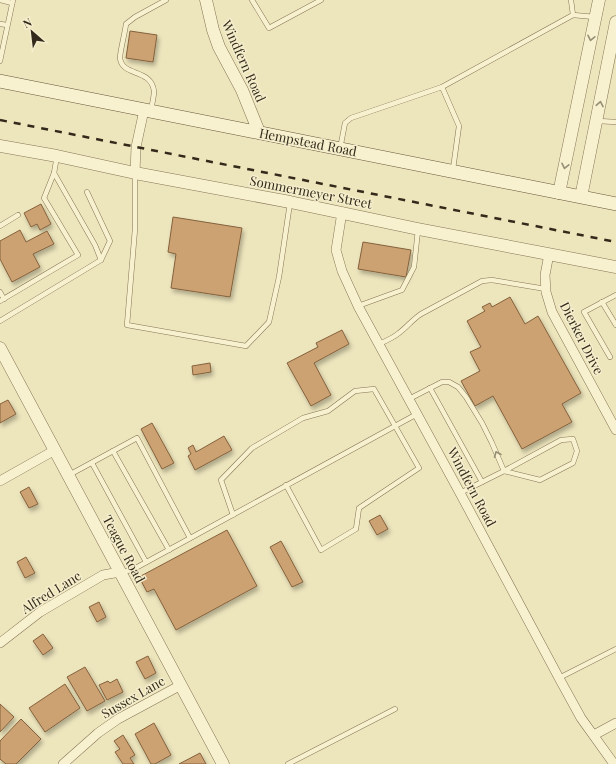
<svg xmlns="http://www.w3.org/2000/svg" width="616" height="764" viewBox="0 0 616 764" font-family="'Playfair Display',serif">
  <style>
    .building { fill: #cca272; stroke: #84613c; filter: url(#shadow) }
    .lines { fill: none; stroke-linecap: round; stroke-linejoin: round }
    .service-casing { stroke: #857556; stroke-width: 5.5 }
    .minor-casing { stroke: #857556; stroke-width: 10 }
    .tertiary-casing { stroke: #857556; stroke-width: 13 }
    .secondary-casing { stroke: #66553a; stroke-width: 14 }
    .service { stroke: #f8f1cf; stroke-width: 4.5 }
    .minor { stroke: #f8f1cf; stroke-width: 9 }
    .tertiary { stroke: #f8f1cf; stroke-width: 12 }
    .secondary { stroke: #f8f1cf; stroke-width: 13 }
    .rail { stroke: #342a1b; stroke-width: 2.5; stroke-dasharray: 7 7; stroke-linecap: butt }
    .oneway { stroke: #968e75 }
    .labels { text-anchor: middle; stroke-width: 3; stroke-linejoin: round; paint-order: stroke }
    .street-label { font-size: 13px; fill: #342a1b; stroke: #f5eecc }
  </style>
  <defs>
    <filter id="shadow"><feDropShadow dx="2" dy="3.5" stdDeviation="2" flood-color="#0004"/></filter>
  </defs>
  <rect width="100%" height="100%" fill="#ede5bc"/>
  <g class="building">
    <polygon points="130,31 157,35 153,62 126,58"/>
    <polygon points="41,204 51,224 40,230 37,224 31,227 24,213"/>
    <polygon points="173,217 242,228 230,297 171,288 176,254 168,252"/>
    <polygon points="20,230 26,242 47,231 54,244 33,254 40,267 12,282 0,259 0,241"/>
    <polygon points="363,242 411,250 406,277 358,269"/>
    <polygon points="510,297 525,324 538,316 581,393 562,404 572,422 522,449 493,396 475,406 461,381 480,371 470,352 481,347 467,321 485,311 482,307 490,303 492,307"/>
    <polygon points="342,330 349,344 314,363 331,395 311,406 287,363 318,347 316,343"/>
    <polygon points="210,363 211,372 193,375 192,366"/>
    <polygon points="8,400 16,414 0,423 0,404"/>
    <polygon points="152,423 174,463 162,469 141,429"/>
    <polygon points="224,436 232,450 195,470 188,456 191,454 188,448 193,445 196,452"/>
    <polygon points="29,487 38,504 29,508 20,492"/>
    <polygon points="380,515 388,529 377,535 369,521"/>
    <polygon points="227,530 257,586 176,630 154,589 147,592 139,577"/>
    <polygon points="281,541 303,582 292,587 270,547"/>
    <polygon points="26,557 35,573 25,578 17,562"/>
    <polygon points="99,602 106,617 97,622 89,607"/>
    <polygon points="43,634 53,648 43,655 33,641"/>
    <polygon points="148,656 156,673 145,679 136,662"/>
    <polygon points="85,667 105,701 87,711 67,677"/>
    <polygon points="117,679 123,692 107,700 99,685 108,681 110,683"/>
    <polygon points="65,684 80,708 45,732 29,708"/>
    <polygon points="0,704 14,717 0,732"/>
    <polygon points="21,719 41,739 16,764 6,764 0,759 0,741"/>
    <polygon points="154,723 171,755 155,764 151,764 135,734"/>
    <polygon points="123,735 135,755 130,758 134,764 123,764 115,752 120,749 114,741"/>
    <polygon points="200,753 206,764 179,764"/>
  </g>
  <g class="lines">
    <defs>
      <g id="service">
        <polyline points="0,0 12,3"/>
        <polyline points="252,0 269,28 321,0"/>
        <polyline points="573,15 595,17"/>
        <polyline points="0,24 7,25"/>
        <polyline points="0,61 13,0"/>
        <polyline points="442,87 459,126 453,169"/>
        <path d="M151,110c1,-6 3,-13 3,-19 -3,-23 -32,-14 -34,-33 0,-7 5,-25 6,-34l9,-7 31,-17"/>
        <polyline points="598,121 616,122"/>
        <polyline points="340,149 345,123 351,118 442,87 573,15 571,0"/>
        <polyline points="54,173 95,245 101,260"/>
        <polyline points="135,173 135,229 127,325 246,346 269,322 279,277 290,203"/>
        <polyline points="0,226 18,215"/>
        <polyline points="0,292 4,299"/>
        <polyline points="0,301 78,255 44,198 54,173 57,156"/>
        <polyline points="602,302 616,325"/>
        <polyline points="358,306 402,290 414,267 418,230"/>
        <polyline points="0,321 101,260 110,241 87,192"/>
        <path d="M379,344c7,-3 14,-6 20,-11 8,-6 13,-13 22,-19l61,-33 10,-1 54,9"/>
        <polyline points="610,357 584,312 616,295"/>
        <polyline points="430,388 482,482"/>
        <polyline points="409,399 442,382 449,382 458,387 466,397 482,423 492,443 504,471 460,493"/>
        <polygon points="573,439 577,451 573,463 540,480 504,471 561,440"/>
        <polyline points="113,451 169,550"/>
        <polyline points="92,463 146,562"/>
        <polyline points="69,475 137,438 190,538"/>
        <polyline points="233,515 221,480 252,448 303,418 328,411 355,391 374,389 419,468 359,508 356,529 321,550 286,485"/>
        <polyline points="121,572 132,570 417,414"/>
        <polyline points="559,678 616,649"/>
        <polyline points="288,764 395,709"/>
      </g>
      <g id="minor">
        <polyline points="135,173 136,147 144,110"/>
        <polyline points="342,212 336,250 342,271 358,306 460,493 559,678 581,718 614,764"/>
        <polyline points="549,254 545,275 546,292 552,312 616,430"/>
        <polyline points="0,481 55,450"/>
        <polyline points="0,643 40,612 103,575 120,572"/>
        <polyline points="594,735 616,723"/>
        <polyline points="63,764 98,733 118,719 181,685"/>
      </g>
      <g id="tertiary">
        <polyline points="206,0 213,30 219,47 242,90 259,132"/>
        <polyline points="0,146 57,156 135,173 290,202 418,229 616,267"/>
        <polyline points="559,193 599,0"/>
        <polyline points="581,197 616,22"/>
        <polyline points="0,348 223,764"/>
      </g>
      <polyline id="secondary" points="0,81 616,204"/>
    </defs>
    <use href="#service" class="service-casing"/>
    <use href="#minor" class="minor-casing"/>
    <use href="#tertiary" class="tertiary-casing"/>
    <use href="#secondary" class="secondary-casing"/>
    <use href="#service" class="service"/>
    <use href="#minor" class="minor"/>
    <use href="#tertiary" class="tertiary"/>
    <use href="#secondary" class="secondary"/>
    <polyline class="rail" points="0,120 616,242"/>
  </g>
  <defs><path id="oneway-chevron" d="M-2-3.5L2.5 0L-2 3.5" fill="none" stroke-width="1.6" stroke-linecap="round" stroke-linejoin="round"/></defs>
  <g class="oneway">
    <use href="#oneway-chevron" transform="translate(591 38) rotate(102)"/>
    <use href="#oneway-chevron" transform="translate(600 104) rotate(-79)"/>
    <use href="#oneway-chevron" transform="translate(565 166) rotate(102)"/>
    <use href="#oneway-chevron" transform="translate(497 454) rotate(-113)"/>
  </g>
  <g class="labels">
    <g class="street-label">
      <text transform="translate(244 61) rotate(66)" y="5">Windfern Road</text>
      <text transform="translate(308 142) rotate(11)" y="5">Hempstead Road</text>
      <text transform="translate(311 192) rotate(11)" y="5">Sommermeyer Street</text>
      <text transform="translate(582 338) rotate(63)" y="5">Dierker Drive</text>
      <text transform="translate(472 487) rotate(62)" y="5">Windfern Road</text>
      <text transform="translate(124 549) rotate(62)" y="5">Teague Road</text>
      <text transform="translate(51 592) rotate(-32)" y="5">Alfred Lane</text>
      <text transform="translate(133 697) rotate(-30)" y="5">Sussex Lane</text>
    </g>
  </g>
  <g transform="translate(32 32) rotate(332)" stroke="#f5eecc" stroke-width="3" paint-order="stroke">
  <path d="M0-3L7 15L0 10L-7 15Z" fill="#342a1b"/>
  <text y="-6" font-size="11" font-weight="bold" text-anchor="middle" fill="#342a1b">N</text>
  </g>
</svg>
